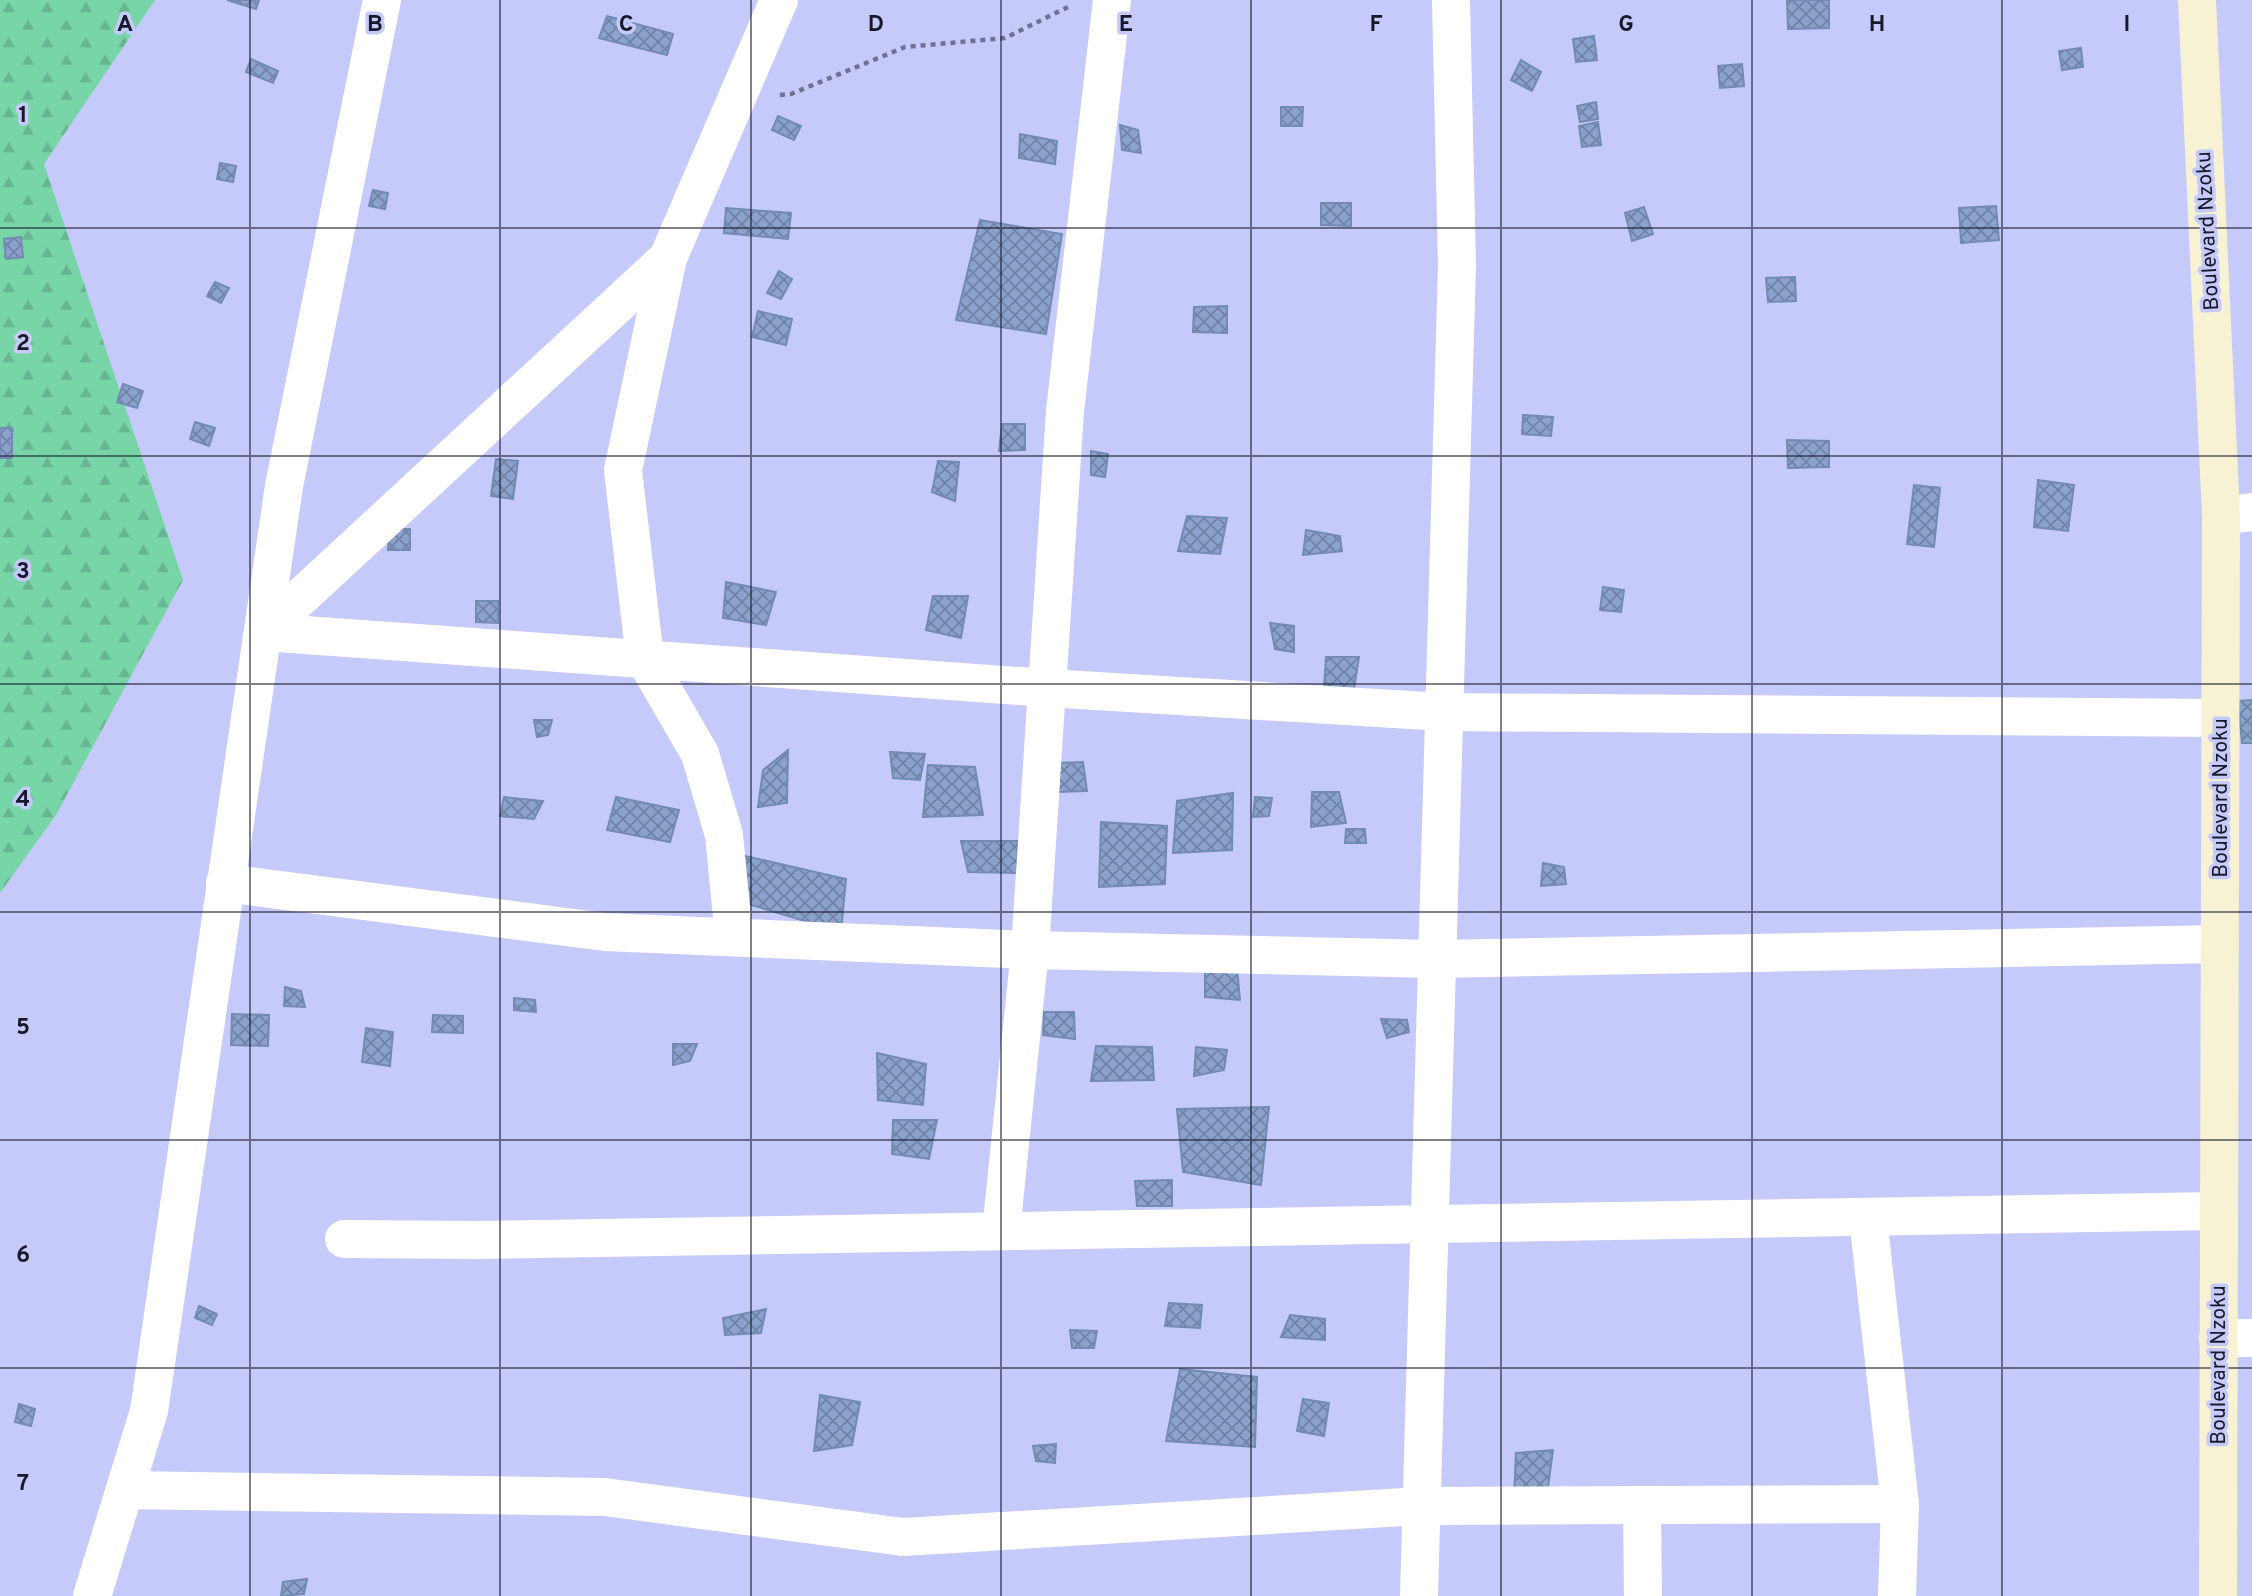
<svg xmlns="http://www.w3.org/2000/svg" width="2252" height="1596" viewBox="0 0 2252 1596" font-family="Overpass,sans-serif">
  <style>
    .forest { fill: url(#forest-firs) }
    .building { fill: url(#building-cross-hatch); stroke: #738ab2; stroke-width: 2 }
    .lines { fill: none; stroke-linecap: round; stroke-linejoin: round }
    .path { stroke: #6f7192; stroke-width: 4.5; stroke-dasharray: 5 5; stroke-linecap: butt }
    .street { stroke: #fff; stroke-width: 38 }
    .secondary { stroke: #f7f2d4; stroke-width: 38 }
    .grid { fill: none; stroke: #171829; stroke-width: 2; stroke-opacity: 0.55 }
    .labels { text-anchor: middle; stroke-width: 7; stroke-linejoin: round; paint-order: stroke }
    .street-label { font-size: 21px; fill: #171829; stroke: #c6cafa }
    .grid-label { font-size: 23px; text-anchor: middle; font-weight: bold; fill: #171829; stroke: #c6cafa; stroke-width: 7; stroke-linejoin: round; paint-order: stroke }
  </style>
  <defs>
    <pattern id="forest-firs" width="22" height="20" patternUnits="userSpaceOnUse" patternTransform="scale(1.75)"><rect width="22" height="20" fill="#78d5a8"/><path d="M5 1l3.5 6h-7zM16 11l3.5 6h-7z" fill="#67b691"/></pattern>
    <pattern id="building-cross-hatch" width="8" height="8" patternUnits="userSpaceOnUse" patternTransform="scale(1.75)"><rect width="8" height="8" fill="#8aa2cc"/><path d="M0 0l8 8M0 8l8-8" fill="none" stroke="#7083a6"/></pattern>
  </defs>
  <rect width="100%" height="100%" fill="#c6cafa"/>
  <polygon class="forest" points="0,0 155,0 44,164 183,580 56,815 0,893"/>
  <g class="building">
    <polygon points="227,0 259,0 256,9"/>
    <polygon points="1787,0 1829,0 1829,28 1788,29"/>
    <polygon points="607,16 673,34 667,55 599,38"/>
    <polygon points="1594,36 1597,60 1576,62 1573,39"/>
    <polygon points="2081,48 2083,67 2062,70 2059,51"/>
    <polygon points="251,59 278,71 273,83 246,72"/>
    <polygon points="1521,60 1541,72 1532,91 1511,80"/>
    <polygon points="1742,64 1744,86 1720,88 1718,66"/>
    <polygon points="1596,102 1598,119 1580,122 1577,106"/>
    <polygon points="1281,107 1303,107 1302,126 1281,126"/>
    <polygon points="778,116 801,126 794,140 772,130"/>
    <polygon points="1598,122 1601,145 1582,147 1579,126"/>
    <polygon points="1120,125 1138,130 1141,153 1122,150"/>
    <polygon points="1020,134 1057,141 1055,164 1019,158"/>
    <polygon points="220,163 236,166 233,182 217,179"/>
    <polygon points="373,190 388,193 385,209 369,206"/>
    <polygon points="1321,203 1351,203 1351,226 1321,225"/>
    <polygon points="1996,206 1999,240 1961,243 1959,208"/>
    <polygon points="1644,207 1653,234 1632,241 1625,213"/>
    <polygon points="726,208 791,213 788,239 724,233"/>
    <polygon points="980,220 1062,234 1046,334 956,320"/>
    <polygon points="21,237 23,257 6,259 4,239"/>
    <polygon points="779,271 792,279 781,299 767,293"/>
    <polygon points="1795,277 1796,301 1768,302 1766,278"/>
    <polygon points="215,282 229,288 221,303 207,296"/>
    <polygon points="1227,306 1227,333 1193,332 1194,307"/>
    <polygon points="758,311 792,319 786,345 752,337"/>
    <polygon points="123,384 143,391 137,408 117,402"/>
    <polygon points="1523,415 1553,417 1551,436 1522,434"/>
    <polygon points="195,422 215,428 209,446 190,439"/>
    <polygon points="1002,424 1025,424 1025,450 999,451"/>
    <rect x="0" y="428" width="12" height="30"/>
    <polygon points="1787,440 1829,441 1829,467 1788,468"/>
    <polygon points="1091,451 1108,454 1105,477 1091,475"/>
    <polygon points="496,459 518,461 513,499 491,496"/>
    <polygon points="938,461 959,462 955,501 932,492"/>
    <polygon points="2038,480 2074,485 2068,531 2034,527"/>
    <polygon points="1914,485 1940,488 1934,547 1907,544"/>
    <polygon points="1187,516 1227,518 1220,554 1178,551"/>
    <polygon points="389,529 410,529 410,550 388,550"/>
    <polygon points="1306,530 1340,536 1342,551 1303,555"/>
    <polygon points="726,582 776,592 766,625 723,618"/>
    <polygon points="1603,587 1624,590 1621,612 1600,610"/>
    <polygon points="933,596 968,596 961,638 926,630"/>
    <polygon points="476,601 498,601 498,623 476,622"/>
    <polygon points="1270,623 1294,626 1294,652 1275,649"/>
    <polygon points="1326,657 1359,657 1354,689 1324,687"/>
    <polygon points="2252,700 2252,743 2242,743 2238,701"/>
    <polygon points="534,720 552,720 548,735 537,737"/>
    <polygon points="788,750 787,803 758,807 763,770"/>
    <polygon points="890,752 925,754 920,780 893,778"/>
    <polygon points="1083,762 1087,791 1056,792 1057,763"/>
    <polygon points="928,765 975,767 983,815 923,817"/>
    <polygon points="1312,792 1339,792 1346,823 1311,827"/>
    <polygon points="1233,793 1232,850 1173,853 1177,801"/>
    <polygon points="504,797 543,801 534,819 500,816"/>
    <polygon points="616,797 679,810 670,842 607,830"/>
    <polygon points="1255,797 1272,798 1269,816 1253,817"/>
    <polygon points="1101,822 1167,826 1165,884 1099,887"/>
    <polygon points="1346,829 1365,829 1366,843 1345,843"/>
    <polygon points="961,841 1018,841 1017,873 968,872"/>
    <polygon points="745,856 846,879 841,932 738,901"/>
    <polygon points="1543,863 1564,867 1566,884 1541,886"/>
    <polygon points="1237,968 1240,1000 1205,997 1205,971"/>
    <polygon points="285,987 301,991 305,1007 284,1006"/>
    <polygon points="514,998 535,1000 536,1012 514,1010"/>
    <polygon points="1044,1012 1074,1012 1075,1039 1043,1035"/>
    <polygon points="232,1014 269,1015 268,1046 231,1045"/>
    <polygon points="433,1015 463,1016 463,1033 432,1032"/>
    <polygon points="1381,1019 1407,1020 1409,1032 1387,1038"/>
    <polygon points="366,1028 393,1032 390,1066 362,1062"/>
    <polygon points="673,1044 697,1044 690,1061 673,1065"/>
    <polygon points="1096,1046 1152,1047 1154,1080 1091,1081"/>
    <polygon points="1196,1047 1227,1050 1224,1070 1194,1076"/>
    <polygon points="877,1053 926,1064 923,1105 878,1100"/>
    <polygon points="1269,1107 1261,1185 1183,1172 1177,1109"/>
    <polygon points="893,1120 937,1120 929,1159 892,1154"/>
    <polygon points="1172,1180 1172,1206 1137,1206 1135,1181"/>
    <polygon points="1169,1303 1202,1305 1200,1328 1165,1326"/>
    <polygon points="199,1306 217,1314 212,1325 195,1318"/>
    <polygon points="766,1309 761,1333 725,1335 723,1318"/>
    <polygon points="1290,1315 1325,1319 1325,1340 1281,1337"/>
    <polygon points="1070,1330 1097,1331 1094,1348 1072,1348"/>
    <polygon points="1180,1369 1257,1377 1255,1447 1166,1441"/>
    <polygon points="820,1395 860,1402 852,1445 814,1451"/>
    <polygon points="1303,1399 1329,1403 1324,1436 1297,1431"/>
    <polygon points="19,1404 35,1409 31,1426 15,1422"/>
    <polygon points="1056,1444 1055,1463 1036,1461 1033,1446"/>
    <polygon points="1553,1450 1547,1495 1514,1496 1516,1453"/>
    <polygon points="307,1579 304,1594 281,1596 283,1582"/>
  </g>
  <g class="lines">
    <polyline class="path" points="780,95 791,94 905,47 1005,38 1072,5"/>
    <g class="street">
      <polyline points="2221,516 2252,512"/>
      <polyline points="263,632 1047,688 1444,712 2220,718"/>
      <polyline points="263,632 668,258"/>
      <polyline points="225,883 605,932 1030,950 1437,959 2220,944"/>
      <polyline points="734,937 724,835 700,754 645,659 623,470 668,258 779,0"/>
      <polyline points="1868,1218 1900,1504 1897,1596"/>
      <polyline points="1001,1231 1030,950 1065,411 1112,0"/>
      <polyline points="344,1239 477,1240 2218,1211"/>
      <polyline points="2218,1338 2252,1338"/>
      <polyline points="125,1490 605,1497 903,1537 1421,1506 1900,1504"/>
      <polyline points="1642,1505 1643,1596"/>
      <polyline points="92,1596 149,1411 284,486 382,0"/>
      <polyline points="1419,1596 1457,265 1451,0"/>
    </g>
    <polyline class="secondary" points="2197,0 2221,516 2218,1596"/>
  </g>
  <path class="grid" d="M250,0v1596M500,0v1596M751,0v1596M1001,0v1596M1251,0v1596M1501,0v1596M1752,0v1596M2002,0v1596M0,228h2252M0,456h2252M0,684h2252M0,912h2252M0,1140h2252M0,1368h2252"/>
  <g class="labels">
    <g class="street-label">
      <text transform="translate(2207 231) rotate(-93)" y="7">Boulevard Nzoku</text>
      <text transform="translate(2220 798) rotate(-90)" y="7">Boulevard Nzoku</text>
      <text transform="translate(2218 1365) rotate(-90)" y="7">Boulevard Nzoku</text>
    </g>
  </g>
  <g class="grid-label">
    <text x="125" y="31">A</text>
    <text x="375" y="31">B</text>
    <text x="626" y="31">C</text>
    <text x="876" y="31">D</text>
    <text x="1126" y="31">E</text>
    <text x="1376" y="31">F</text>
    <text x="1626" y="31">G</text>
    <text x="1877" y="31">H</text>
    <text x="2127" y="31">I</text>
    <text x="23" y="122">1</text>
    <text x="23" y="350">2</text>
    <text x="23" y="578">3</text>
    <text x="23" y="806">4</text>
    <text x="23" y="1034">5</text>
    <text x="23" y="1262">6</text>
    <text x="23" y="1490">7</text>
  </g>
</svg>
